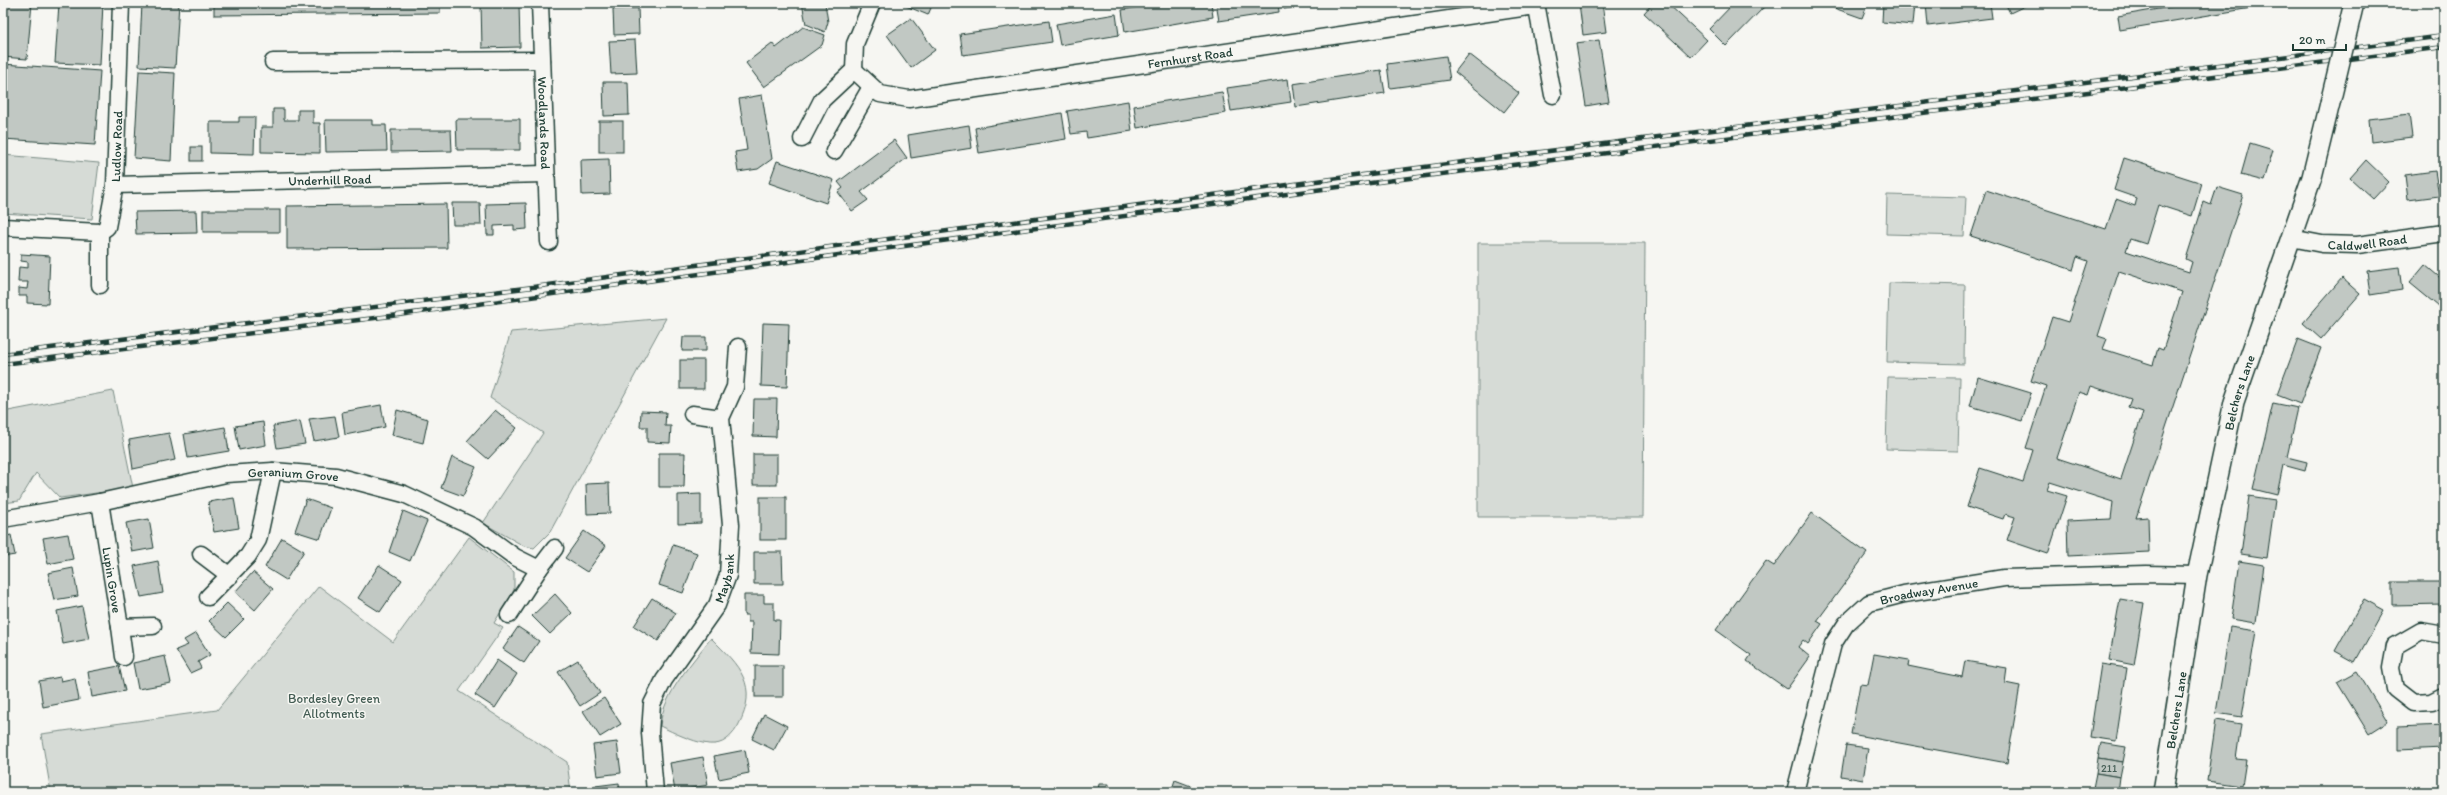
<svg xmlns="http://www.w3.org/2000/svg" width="2447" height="795" viewBox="0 0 2447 795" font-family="Itim,sans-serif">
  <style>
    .green { fill: #d6dbd6; stroke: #7a8c85 }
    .building { fill: #c1c8c3; stroke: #1f3d34; fill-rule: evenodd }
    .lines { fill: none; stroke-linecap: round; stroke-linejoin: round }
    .minor-casing { stroke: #1f3d34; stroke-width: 19 }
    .tertiary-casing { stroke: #1f3d34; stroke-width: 22 }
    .minor { stroke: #f6f6f2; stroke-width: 16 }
    .tertiary { stroke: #f6f6f2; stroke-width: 19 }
    .rail-casing { stroke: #1f3d34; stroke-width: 4.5 }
    .rail { stroke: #f6f6f2; stroke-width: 3; stroke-dasharray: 9; stroke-linecap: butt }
    .tertiary-bridge-casing { stroke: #1f3d34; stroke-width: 22; stroke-linecap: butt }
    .tertiary-bridge { stroke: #f6f6f2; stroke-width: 19 }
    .labels { text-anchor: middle; stroke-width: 3; stroke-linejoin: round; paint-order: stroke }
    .number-label { font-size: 11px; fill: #486058 }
    .street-label { font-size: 13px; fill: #1f3d34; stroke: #f6f6f2 }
    .park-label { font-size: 13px; fill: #445d54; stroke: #f6f6f2 }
  </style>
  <rect width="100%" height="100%" fill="#f6f6f2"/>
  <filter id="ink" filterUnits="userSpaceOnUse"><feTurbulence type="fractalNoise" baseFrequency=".025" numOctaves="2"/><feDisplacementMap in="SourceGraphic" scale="8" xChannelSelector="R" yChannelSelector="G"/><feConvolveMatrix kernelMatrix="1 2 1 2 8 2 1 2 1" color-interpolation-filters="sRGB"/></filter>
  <g filter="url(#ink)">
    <g class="green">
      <polygon points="3,155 99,163 92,219 3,213"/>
      <polygon points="1887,195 1966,197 1964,236 1886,234"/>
      <polygon points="1478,243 1645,243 1643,517 1478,517"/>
      <polygon points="1889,283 1965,285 1964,364 1887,362"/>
      <polygon points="666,318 550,532 534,548 524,546 483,523 543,433 490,398 511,332"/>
      <polygon points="1888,377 1960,378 1958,451 1886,449"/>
      <polygon points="113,391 133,488 60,498 36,473 19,501 3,503 3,412"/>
      <polygon points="469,537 514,572 514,590 494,623 503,628 459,691 567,762 571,792 51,792 41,734 217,710 319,586 393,642"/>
      <path d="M711,638c28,28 49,47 27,88 -5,8 -12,17 -23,18 -14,2 -43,-12 -55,-18 3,-32 32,-63 51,-88z"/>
    </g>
    <g class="building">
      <polygon points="3,3 32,3 27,59 3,57"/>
      <polygon points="59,3 103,3 100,65 55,63"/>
      <polygon points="142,3 179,3 175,68 139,66"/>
      <polygon points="214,3 440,3 440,13 214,15"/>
      <polygon points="481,3 519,3 520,47 482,48"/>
      <polygon points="802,3 825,3 828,22 825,32 806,24"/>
      <polygon points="908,3 933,3 928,15 906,6"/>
      <polygon points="1161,3 1211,3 1213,17 1125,32 1122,10"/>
      <polygon points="1216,3 1278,3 1279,12 1219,21"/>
      <polygon points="1283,3 1327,3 1284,9"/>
      <polygon points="1579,3 1602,3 1606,32 1583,35"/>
      <polygon points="1653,3 1667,3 1707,40 1691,57 1644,13"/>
      <polygon points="1734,3 1768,3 1726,46 1709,29"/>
      <polygon points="1820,3 1868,3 1862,18"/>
      <polygon points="1883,3 1915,3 1913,25 1882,22"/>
      <polygon points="1926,3 1990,3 1992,18 1928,26"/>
      <polygon points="2005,3 2031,3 2010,13"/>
      <polygon points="2193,3 2251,3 2251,8 2120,30 2118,16"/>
      <polygon points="638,8 639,34 614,35 613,9"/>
      <polygon points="1116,14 1119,35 1060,45 1056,24"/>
      <polygon points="911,18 935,50 911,68 887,35"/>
      <polygon points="1049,21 1052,42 963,55 960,34"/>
      <polygon points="803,27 825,35 822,45 764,87 746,63 772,43 776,48"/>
      <polygon points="635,40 637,73 611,74 609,41"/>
      <polygon points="1599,40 1609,102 1586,106 1576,43"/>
      <polygon points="1469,54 1519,93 1504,112 1455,72"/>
      <polygon points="1446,56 1450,80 1390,88 1387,64"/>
      <polygon points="3,64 100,71 95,145 3,139"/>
      <polygon points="1381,70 1385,93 1296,107 1293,84"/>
      <polygon points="139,71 175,73 171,161 134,158"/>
      <polygon points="1288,79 1291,102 1231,111 1227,88"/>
      <polygon points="603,82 628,82 629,115 604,116"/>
      <polygon points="1222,92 1226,113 1137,128 1134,106"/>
      <polygon points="762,95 772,159 758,169 738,172 735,152 747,150 739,99"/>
      <polygon points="1128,101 1132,131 1087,138 1086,132 1071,134 1067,111"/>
      <polygon points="273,109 284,109 284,120 298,120 298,110 313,110 313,123 320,123 320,153 261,152 261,127 273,127"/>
      <polygon points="1062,113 1066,139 979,153 975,128"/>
      <polygon points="2409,114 2412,137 2371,142 2369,119"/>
      <polygon points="239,117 255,117 254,154 210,153 210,122 239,122"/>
      <polygon points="456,119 520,119 520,150 457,150"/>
      <polygon points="325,120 372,120 372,125 386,125 387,151 326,152"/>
      <rect x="599" y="121" width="24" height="31"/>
      <polygon points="969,125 972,148 911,158 908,135"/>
      <polygon points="391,130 451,130 452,151 391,152"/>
      <polygon points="894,140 907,158 861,192 868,200 852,211 838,192 843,188 838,182"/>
      <polygon points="2250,143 2273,150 2264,181 2241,175"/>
      <rect x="191" y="147" width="11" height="14"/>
      <path d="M2124,158l78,25 -10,33 -34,-11 -12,39 -16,-5 -4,12 63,21 3,-10 -6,-3 18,-57 7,3 6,-18 26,8 -107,323 12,-1 1,35 -81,4 -1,-35 44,-2 2,-17 -63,-20 -3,8 20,6 -19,58 -41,-14 8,-23 -10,-3 -2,5 -36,-12 13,-39 43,14 10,-32 -7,-2 20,-62 -15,-5 21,-64 16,5 20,-61 -11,-4 -4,13 -102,-34 15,-46 120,39 10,-30 19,7 2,-8 -23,-8zM2119,271l63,21 -19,58 -5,-2 -5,17 -50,-16 4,-10 -9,-3zM2091,386l40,13 -3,8 15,5 -22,67 -64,-21 22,-66 9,3z"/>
      <polygon points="609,159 610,194 582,195 581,160"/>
      <polygon points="2366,160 2389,182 2373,199 2350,178"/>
      <polygon points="777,161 834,180 826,203 769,183"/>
      <polygon points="2435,171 2439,196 2408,200 2405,175"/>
      <polygon points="452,203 480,203 481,225 453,225"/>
      <polygon points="526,203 527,229 514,230 514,225 494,226 494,235 487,235 486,204"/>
      <polygon points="446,204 447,248 287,249 287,206"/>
      <rect x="203" y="210" width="77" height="22"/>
      <polygon points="196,211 197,233 136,234 135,212"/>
      <polygon points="21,254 50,256 48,304 27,303 27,296 19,296 19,288 27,289 28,282 18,282 19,267 28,268 28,262 21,261"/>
      <polygon points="2425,265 2444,281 2444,311 2410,283"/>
      <polygon points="2399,267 2402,290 2370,295 2367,271"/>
      <polygon points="2342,278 2360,294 2321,339 2303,323"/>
      <polygon points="763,323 789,324 787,387 761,386"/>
      <polygon points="683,337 706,337 706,351 682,351"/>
      <polygon points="2298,339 2321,348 2300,404 2277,395"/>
      <rect x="680" y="360" width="24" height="29"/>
      <polygon points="1978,377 2031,393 2022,421 1970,406"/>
      <polygon points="754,399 777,399 776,437 753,436"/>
      <polygon points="2273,403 2298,408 2287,457 2307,462 2305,471 2283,465 2277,495 2253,489"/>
      <polygon points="381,405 385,427 345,435 342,412"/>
      <polygon points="397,410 428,419 423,443 392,435"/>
      <polygon points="495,410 517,428 488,459 467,441"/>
      <polygon points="641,411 666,412 665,426 671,426 670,443 647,442 647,427 640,427"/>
      <polygon points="335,416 339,437 314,441 309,419"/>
      <polygon points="300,421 305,444 277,448 273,426"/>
      <polygon points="263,422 266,445 239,450 235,426"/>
      <polygon points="225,427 229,451 188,458 184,434"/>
      <polygon points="169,433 175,460 133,469 129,440"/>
      <polygon points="659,453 685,453 684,487 659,487"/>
      <rect x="753" y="454" width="24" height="31"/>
      <polygon points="452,457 476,467 463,496 441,488"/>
      <polygon points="609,483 610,513 587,514 586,484"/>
      <polygon points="701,494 701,523 678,524 678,495"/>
      <polygon points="2249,496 2275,500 2267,558 2241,554"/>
      <rect x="760" y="497" width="26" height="43"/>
      <polygon points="234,498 239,528 214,532 208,502"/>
      <polygon points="306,499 331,508 320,539 295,531"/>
      <polygon points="403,511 427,521 410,561 389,552"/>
      <polygon points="1812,513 1867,553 1817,621 1822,624 1808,644 1803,640 1798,647 1810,657 1787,689 1747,661 1751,655 1716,630 1766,561 1774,566"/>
      <polygon points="149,519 154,548 132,552 126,523"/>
      <polygon points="584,531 606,546 587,572 565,558"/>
      <polygon points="68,534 73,559 48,564 43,538"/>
      <polygon points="11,535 15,555 3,557 3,537"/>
      <polygon points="282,538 304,551 286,580 265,567"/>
      <polygon points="673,545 697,553 683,593 659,585"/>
      <polygon points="754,552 782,552 783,584 754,584"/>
      <polygon points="158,561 163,593 141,597 134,566"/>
      <polygon points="2239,561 2264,565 2256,623 2231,619"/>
      <polygon points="379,565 402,580 380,612 358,598"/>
      <polygon points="73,568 78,596 54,600 48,573"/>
      <polygon points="253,572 273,589 255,610 235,592"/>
      <polygon points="2392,582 2444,582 2444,604 2392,605"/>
      <polygon points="555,594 572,613 550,634 532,616"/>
      <polygon points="744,595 764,595 764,603 774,603 774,620 780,620 779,654 751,653 752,622 748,622 748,615 744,615"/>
      <polygon points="652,598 676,613 658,641 634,626"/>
      <polygon points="2120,599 2144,603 2134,665 2109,660"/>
      <polygon points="2364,599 2384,610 2355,662 2335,651"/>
      <polygon points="227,603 244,619 226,637 209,621"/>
      <polygon points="82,606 89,639 63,644 57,611"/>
      <polygon points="518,627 539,641 524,663 503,649"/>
      <polygon points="2230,627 2256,631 2242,717 2216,713"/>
      <polygon points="196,633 210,655 198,662 201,668 190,673 176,650 188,645 184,640"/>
      <polygon points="1874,654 1909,660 1908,666 1962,677 1965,661 2007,668 2005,683 2020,686 2007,763 1851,734 1860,684 1868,685"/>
      <polygon points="165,656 171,683 138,689 133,663"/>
      <polygon points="497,660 517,674 495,708 475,695"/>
      <polygon points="578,660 600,693 580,706 558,672"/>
      <polygon points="2101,664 2127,668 2116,741 2090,737"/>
      <polygon points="119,666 125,691 92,697 88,672"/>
      <rect x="755" y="666" width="28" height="31"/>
      <polygon points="2357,671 2388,722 2369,734 2337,682"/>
      <polygon points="60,677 61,681 75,678 79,700 43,707 39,681"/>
      <polygon points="604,698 621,724 600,737 583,711"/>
      <polygon points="764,714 787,726 774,750 752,739"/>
      <polygon points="2216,720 2241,724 2236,759 2246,760 2242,786 2207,781"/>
      <polygon points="2444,725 2444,748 2398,750 2398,727"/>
      <polygon points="617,742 621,773 597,776 593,745"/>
      <polygon points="2101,743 2126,747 2123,762 2098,758"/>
      <polygon points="1846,745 1868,748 1863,780 1841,776"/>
      <polygon points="745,750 749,773 719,779 714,756"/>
      <polygon points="703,757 708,785 675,791 670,763"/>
      <polygon points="2098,758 2123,762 2120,777 2096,773"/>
      <polygon points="3,759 6,773 3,773"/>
      <polygon points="2096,773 2120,777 2118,792 2093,788"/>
      <polygon points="1175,780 1196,788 1195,792 1171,792"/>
      <polygon points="619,783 620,792 595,792 595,786"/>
      <polygon points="1099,784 1109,784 1109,792 1085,792 1085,788 1098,789"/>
      <polygon points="2093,788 2115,792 2092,792"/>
    </g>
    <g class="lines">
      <defs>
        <g id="minor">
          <path id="s1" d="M540,3l9,239"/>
          <polyline points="1536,3 1553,95"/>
          <polyline points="273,62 542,60"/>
          <path id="s2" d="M854,70l26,24 29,5 627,-93"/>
          <polyline points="854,70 855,44 872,3"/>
          <polyline points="802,139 822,100 854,70"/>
          <polyline points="834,151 871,87"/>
          <path id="s3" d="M115,185l430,-11"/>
          <polyline points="3,227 100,232"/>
          <path id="s4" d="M2291,238l31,6 35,1 87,-12"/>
          <path id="s5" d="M100,285v-53l7,-5 8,-42 6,-182"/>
          <polyline points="692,414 721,418"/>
          <path id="s6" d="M100,502l20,125 33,-1"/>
          <path id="s7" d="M3,519l97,-17 126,-28 47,-3 63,5 68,18 70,33 41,30 24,12 16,-21"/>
          <polyline points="201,554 230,576"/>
          <polyline points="208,597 248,556 258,540 273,471"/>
          <polyline points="509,615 539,569"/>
          <polyline points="120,627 124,657"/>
          <polyline points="2444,635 2421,631 2395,646 2391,668 2395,689 2413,703 2432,702 2444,696"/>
          <path id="s8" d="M655,792l-5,-59 2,-29 12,-24 53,-75 11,-30 3,-50 -10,-107 14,-31 3,-40"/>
          <path id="s9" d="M1795,792l38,-148 13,-20 23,-21 35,-9 100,-16 142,-4 51,1"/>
        </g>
        <g id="tertiary">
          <path id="s10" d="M2163,792l34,-217 37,-173 78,-225 18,-74"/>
        </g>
      </defs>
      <use href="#minor" class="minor-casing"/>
      <use href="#tertiary" class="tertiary-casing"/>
      <use href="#minor" class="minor"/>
      <use href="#tertiary" class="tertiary"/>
      <defs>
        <g id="rail">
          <polyline points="3,354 541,286 1339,178 2444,36"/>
          <polyline points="3,364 391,316 1323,189 2444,47"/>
        </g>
      </defs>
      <use href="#rail" class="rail-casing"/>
      <use href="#rail" class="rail"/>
      <defs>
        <polyline id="tertiary-bridge" points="2330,103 2354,3"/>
      </defs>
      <use href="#tertiary-bridge" class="tertiary-bridge-casing"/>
      <use href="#tertiary-bridge" class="tertiary-bridge"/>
    </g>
  </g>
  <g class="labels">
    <g class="number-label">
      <text x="2109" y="772">211</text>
    </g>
    <g class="street-label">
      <text dy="5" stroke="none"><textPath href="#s2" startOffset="349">Fernhurst Road</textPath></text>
      <text dy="5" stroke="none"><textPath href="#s1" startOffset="120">Woodlands Road</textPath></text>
      <text dy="5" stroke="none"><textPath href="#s5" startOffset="143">Ludlow Road</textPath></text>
      <text dy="5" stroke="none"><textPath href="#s3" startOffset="215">Underhill Road</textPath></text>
      <text dy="5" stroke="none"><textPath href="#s4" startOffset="77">Caldwell Road</textPath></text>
      <text dy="5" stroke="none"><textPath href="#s10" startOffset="407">Belchers Lane</textPath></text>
      <text dy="5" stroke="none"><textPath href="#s7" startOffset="295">Geranium Grove</textPath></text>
      <text dy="5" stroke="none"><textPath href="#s8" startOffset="235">Maybank</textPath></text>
      <text dy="5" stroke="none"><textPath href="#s6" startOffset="79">Lupin Grove</textPath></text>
      <text dy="5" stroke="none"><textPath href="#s9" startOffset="269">Broadway Avenue</textPath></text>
      <text dy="5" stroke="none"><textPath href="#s10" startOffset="83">Belchers Lane</textPath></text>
    </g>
    <g class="park-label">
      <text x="334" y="703">Bordesley Green<tspan x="334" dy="15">Allotments</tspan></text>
    </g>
  </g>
  <rect width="2447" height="795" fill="none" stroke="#f6f6f2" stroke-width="16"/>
  <rect x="8" y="8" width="2431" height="779" fill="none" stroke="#1f3d34" stroke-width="1.5" filter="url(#ink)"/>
  <path d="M2293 44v6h53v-6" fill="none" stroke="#1f3d34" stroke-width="2"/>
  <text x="2299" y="44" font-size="12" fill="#1f3d34" stroke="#f6f6f2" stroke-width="3" paint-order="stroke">20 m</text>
</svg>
